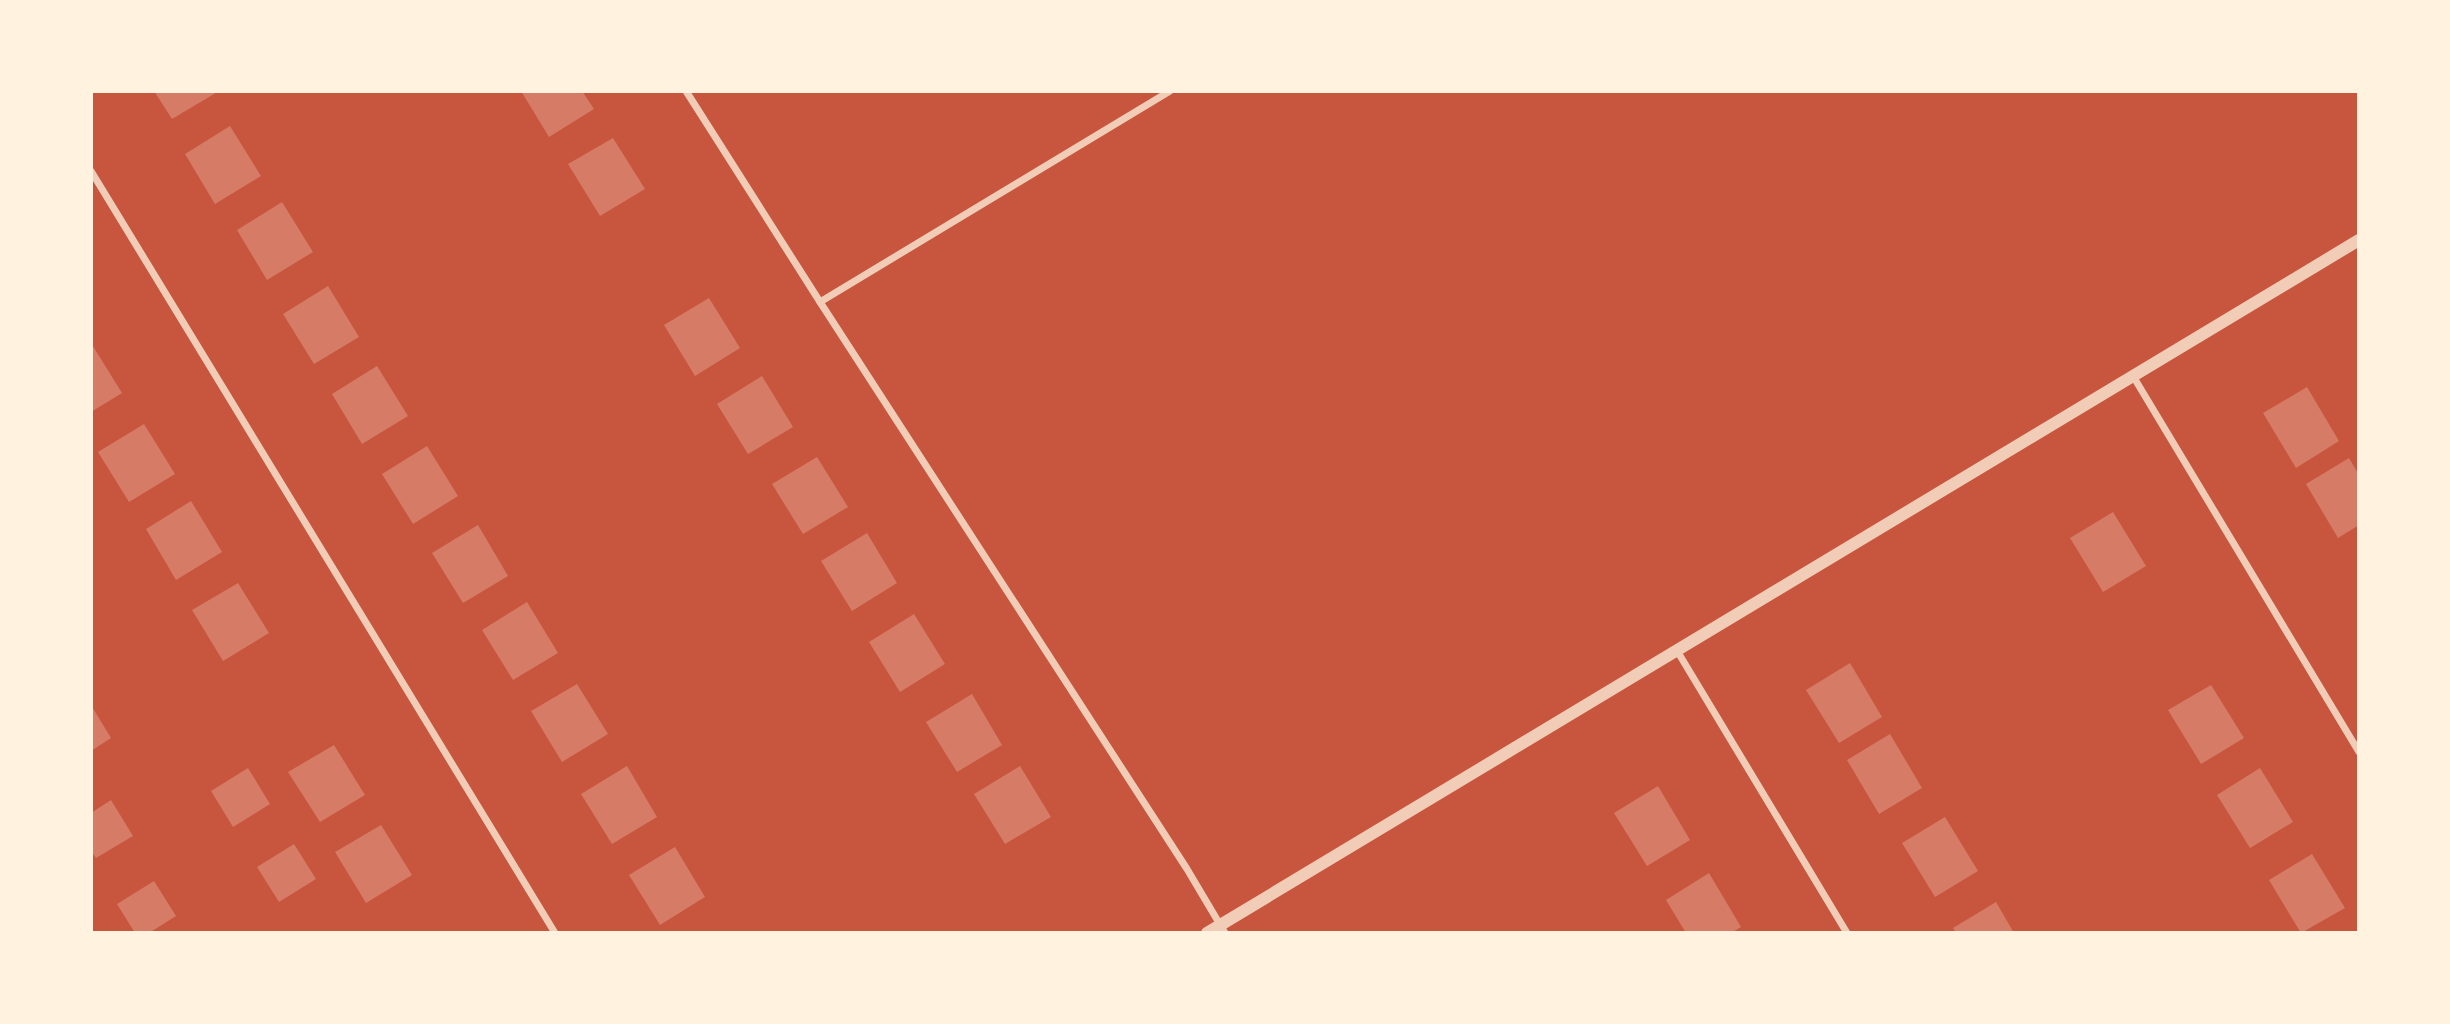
<svg xmlns="http://www.w3.org/2000/svg" width="2450" height="1024" viewBox="0 0 2450 1024" font-family="Jost,sans-serif">
  <style>
    .building { fill: #d67c66 }
    .lines { fill: none; stroke-linecap: round; stroke-linejoin: round }
    .minor { stroke: #f1ccb7; stroke-width: 7 }
    .tertiary { stroke: #f1ccb7; stroke-width: 12 }
  </style>
  <rect width="100%" height="100%" fill="#c8553d"/>
  <g class="building">
    <polygon points="154,91 219,91 172,119"/>
    <polygon points="521,91 582,91 594,109 549,137"/>
    <polygon points="230,126 261,176 215,204 185,154"/>
    <polygon points="613,138 645,189 600,216 568,164"/>
    <polygon points="282,202 313,252 267,280 237,230"/>
    <polygon points="328,286 359,337 314,364 283,314"/>
    <polygon points="709,298 740,348 695,376 664,325"/>
    <polygon points="91,343 122,393 91,412"/>
    <polygon points="377,366 408,416 362,444 332,394"/>
    <polygon points="762,376 793,427 748,454 717,404"/>
    <polygon points="2307,387 2339,441 2296,468 2263,413"/>
    <polygon points="144,424 175,474 129,502 98,452"/>
    <polygon points="427,446 458,496 413,524 382,474"/>
    <polygon points="817,457 848,507 803,534 772,484"/>
    <polygon points="2349,458 2359,475 2359,525 2338,538 2306,484"/>
    <polygon points="191,501 222,552 176,580 146,529"/>
    <polygon points="2113,512 2146,566 2103,592 2070,538"/>
    <polygon points="478,525 508,576 463,603 432,553"/>
    <polygon points="867,533 897,583 852,611 821,561"/>
    <polygon points="238,583 269,633 223,661 192,610"/>
    <polygon points="527,602 558,653 513,680 482,630"/>
    <polygon points="914,614 945,664 900,692 869,642"/>
    <polygon points="1850,663 1882,717 1839,743 1806,690"/>
    <polygon points="577,684 608,734 562,762 531,711"/>
    <polygon points="2211,685 2244,738 2201,764 2168,710"/>
    <polygon points="972,694 1002,745 957,772 926,722"/>
    <polygon points="91,705 111,738 91,751"/>
    <polygon points="1890,734 1922,788 1879,814 1847,760"/>
    <polygon points="334,745 365,795 320,822 288,772"/>
    <polygon points="627,766 657,817 612,844 581,794"/>
    <polygon points="1020,766 1051,817 1005,844 974,794"/>
    <polygon points="248,768 270,804 233,827 211,791"/>
    <polygon points="2260,768 2293,822 2250,848 2217,795"/>
    <polygon points="1658,786 1690,840 1647,866 1614,813"/>
    <polygon points="111,800 133,836 96,858 91,851 91,813"/>
    <polygon points="1945,817 1978,871 1935,897 1902,843"/>
    <polygon points="381,825 412,875 366,903 335,852"/>
    <polygon points="294,844 316,879 279,902 257,867"/>
    <polygon points="675,847 705,897 660,925 629,875"/>
    <polygon points="2312,854 2345,908 2301,933 2269,880"/>
    <polygon points="1709,873 1741,927 1731,933 1686,933 1666,900"/>
    <polygon points="154,881 176,916 149,933 135,933 117,904"/>
    <polygon points="1996,902 2014,933 1956,933 1953,928"/>
  </g>
  <g class="lines">
    <g class="minor">
      <polyline points="686,91 820,302 1187,869 1225,933"/>
      <polyline points="91,171 555,933"/>
      <polyline points="820,302 1170,91"/>
      <polyline points="2133,376 2359,752"/>
      <polyline points="1676,649 1847,933"/>
    </g>
    <polyline class="tertiary" points="1207,933 2359,240"/>
  </g>
  <rect width="2450" height="1024" fill="none" stroke="#fff3e0" stroke-width="186"/>
</svg>
